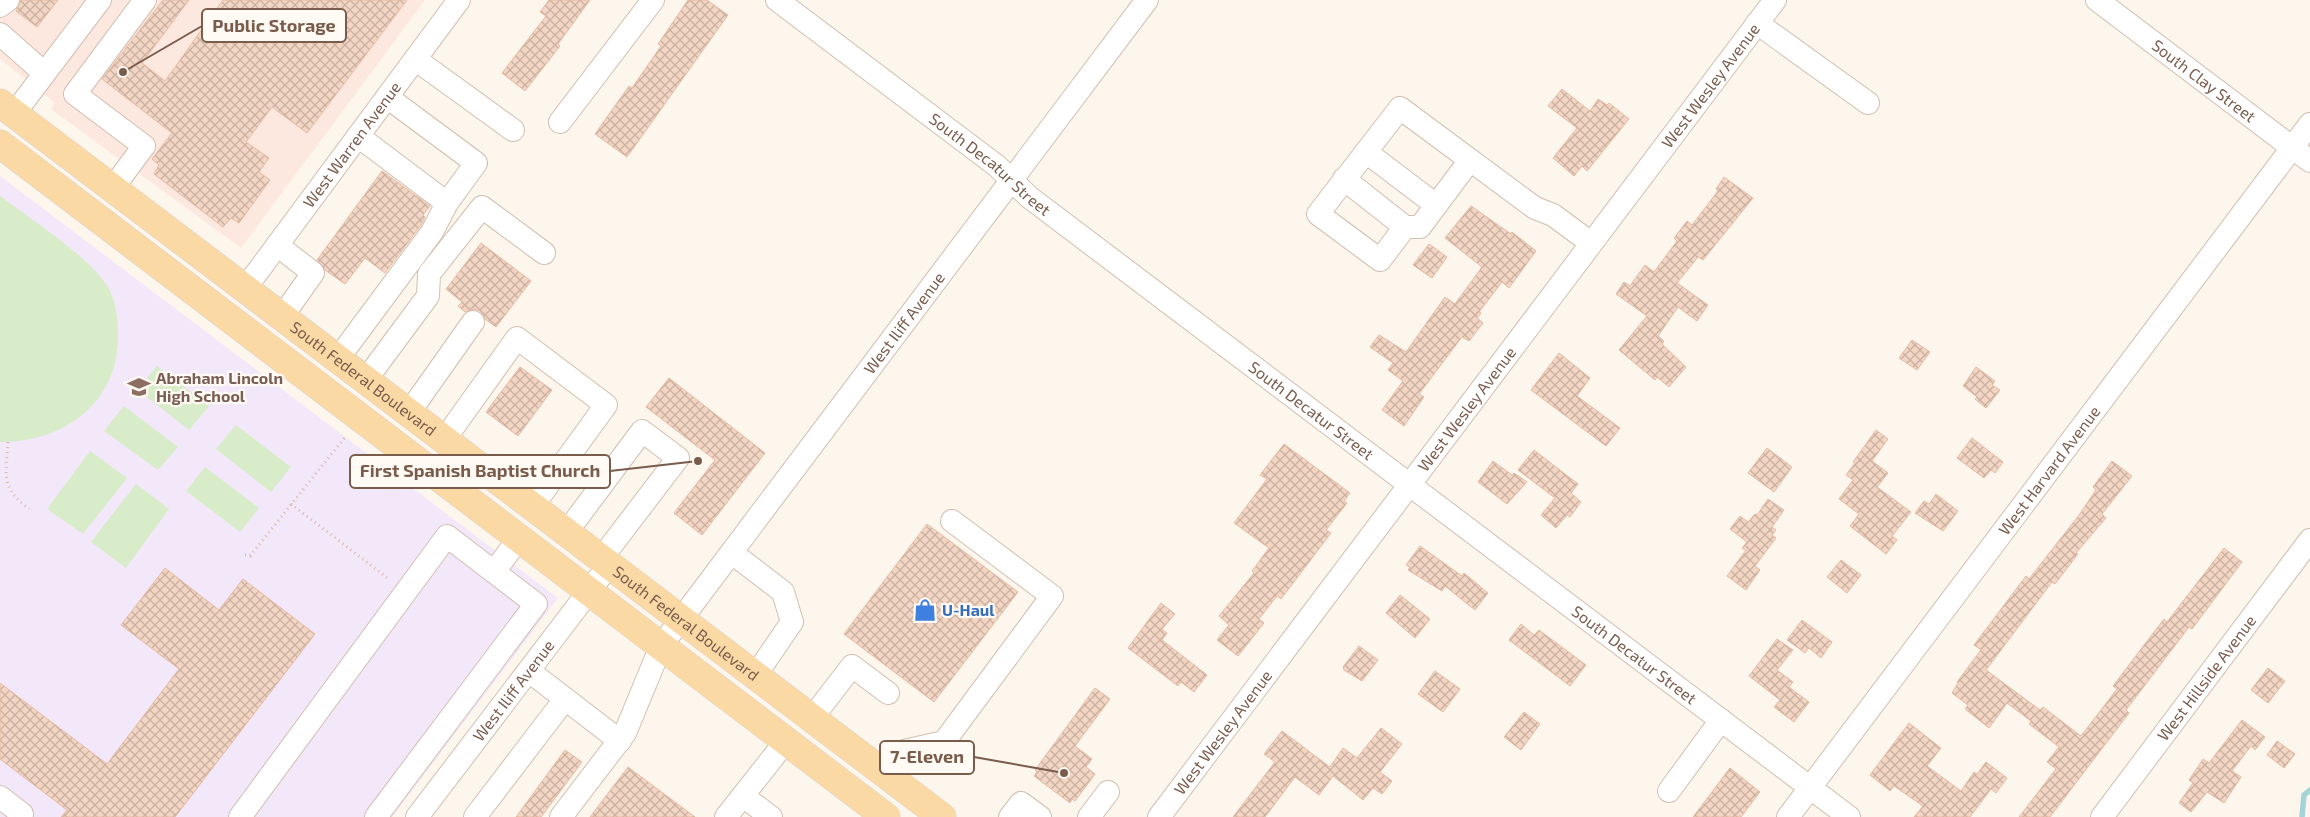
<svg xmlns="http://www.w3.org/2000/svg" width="2310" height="817" viewBox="0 0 2310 817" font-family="'Exo 2',sans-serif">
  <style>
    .commercial { fill: #fde8e0 }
    .education { fill: #f3e8fa }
    .pitch { fill: #d8ecc9 }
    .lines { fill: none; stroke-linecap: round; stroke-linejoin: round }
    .stream { stroke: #a5d3da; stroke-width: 5.5 }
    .building { fill: url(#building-cross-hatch); stroke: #e6bba3 }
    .minor-casing { stroke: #d1beb0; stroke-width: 24 }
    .major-casing { stroke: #dad1cd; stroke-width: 29 }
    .path { stroke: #d9b8a5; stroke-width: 3; stroke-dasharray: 1 4; stroke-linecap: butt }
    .minor { stroke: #fff; stroke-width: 22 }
    .major { stroke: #fbd9a5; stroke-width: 28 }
    .labels { text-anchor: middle; stroke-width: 4.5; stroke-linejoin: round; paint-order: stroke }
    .street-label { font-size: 16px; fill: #7a5c4d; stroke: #fffaf3 }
    .education-label { font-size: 16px; font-weight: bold; fill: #785e54; stroke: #fffaf3; text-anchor: start }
    .shop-label { font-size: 16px; font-weight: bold; fill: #366cbe; stroke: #fffaf3; text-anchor: start }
    .leader { fill: none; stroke: #7a5c4d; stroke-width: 2 }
    .callout-dot { fill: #7a5c4d; stroke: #fffaf3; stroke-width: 2 }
    .callout { fill: #fffaf3; stroke: #7a5c4d; stroke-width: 2 }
    .callout-label { font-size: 18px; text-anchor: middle; font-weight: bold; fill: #7a5c4d }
  </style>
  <defs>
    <pattern id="building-cross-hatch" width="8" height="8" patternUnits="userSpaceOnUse" patternTransform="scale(1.25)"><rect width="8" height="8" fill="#f3d5c3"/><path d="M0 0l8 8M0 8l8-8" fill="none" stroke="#cab0a1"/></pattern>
  </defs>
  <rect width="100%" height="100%" fill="#fdf6ec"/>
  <polygon class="commercial" points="0,0 425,0 241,248 51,109 55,103 0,59"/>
  <polygon class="education" points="0,176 558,598 392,817 0,817"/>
  <g class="pitch">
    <path d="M0,196c29,22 93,63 109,93 7,14 9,30 9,44 2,69 -54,110 -118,109z"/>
    <polygon points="157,366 209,406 189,430 138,390"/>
    <polygon points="124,406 178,447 158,470 104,431"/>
    <polygon points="236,425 291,467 271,492 216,449"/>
    <polygon points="90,451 127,478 83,534 47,509"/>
    <polygon points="205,467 259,508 240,532 186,491"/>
    <polygon points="136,484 169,509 126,568 91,542"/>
  </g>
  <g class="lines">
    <polyline class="stream" points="2302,817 2304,795 2310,790"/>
  </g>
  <g class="building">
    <polygon points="21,0 58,0 37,27 16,11"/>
    <polygon points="163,0 189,0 142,63 165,81 223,0 407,0 307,133 272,107 246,142 269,158 259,172 270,180 239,223 231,218 223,227 154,174 159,165 152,159 172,133 102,79"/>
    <polygon points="549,0 590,0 558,44 560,46 525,91 502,73 546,16 540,12"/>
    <polygon points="688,0 707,0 728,15 627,157 595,134 629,86 632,88 661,46 658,44"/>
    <polygon points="1562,89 1590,111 1598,99 1607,105 1609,103 1629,119 1587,171 1582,166 1574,176 1553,158 1577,128 1548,106"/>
    <polygon points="382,171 430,206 423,215 425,217 421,225 385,273 365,258 345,284 325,270 317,260"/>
    <polygon points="1724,177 1753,198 1703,260 1698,257 1677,283 1708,305 1697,321 1678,307 1658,336 1664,341 1662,344 1686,367 1669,387 1657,377 1655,380 1619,350 1647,316 1616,294 1624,282 1630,286 1645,265 1654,272 1677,241 1674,238 1687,221 1692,225 1718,191 1716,189"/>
    <polygon points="1471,206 1511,234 1512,232 1536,251 1509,288 1502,282 1479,312 1481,313 1477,318 1483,323 1469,341 1462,337 1419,394 1424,397 1404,426 1382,410 1403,381 1388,370 1393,363 1370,347 1379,335 1406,352 1445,297 1455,304 1482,267 1445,238"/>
    <polygon points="481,243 531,281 496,327 485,319 480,311 474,309 465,312 458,306 462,302 446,289"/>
    <polygon points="1429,244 1447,257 1432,278 1413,265"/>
    <polygon points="1912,340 1930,352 1917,370 1899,358"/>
    <polygon points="1559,353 1590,378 1577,396 1620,428 1606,446 1531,390"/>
    <polygon points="520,367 552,390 518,436 486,412"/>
    <polygon points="1976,367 1995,381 1992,385 2000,390 1986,408 1975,399 1977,397 1963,386"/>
    <polygon points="669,378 765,453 702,535 674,513 715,460 646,407"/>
    <polygon points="1876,430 1888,439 1872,461 1888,473 1877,487 1911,512 1892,536 1897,540 1886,554 1850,526 1859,514 1839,499 1853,480 1846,475 1855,463 1853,462"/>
    <polygon points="1972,438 2003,462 1995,473 1991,470 1984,478 1957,458"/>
    <polygon points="1284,444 1350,493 1344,501 1347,503 1326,530 1331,533 1281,599 1277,596 1259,619 1264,623 1238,656 1217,640 1229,625 1219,616 1254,573 1252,571 1269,548 1234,523 1267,479 1260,475"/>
    <polygon points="1767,448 1792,467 1774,492 1748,473"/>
    <polygon points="1534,450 1578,484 1571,493 1581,502 1570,517 1567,515 1556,528 1541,515 1555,498 1518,470"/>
    <polygon points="1493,461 1512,475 1514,473 1527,482 1507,504 1478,482"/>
    <polygon points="2112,461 2132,476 2102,514 2106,518 2076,553 2078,554 2055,584 2052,582 1986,670 2040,710 2043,707 2081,736 2117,689 2113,686 2141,649 2164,619 2167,622 2224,548 2242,562 2192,629 2189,627 2126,710 2129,713 2050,817 2019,817 2056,769 2047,762 2059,747 2029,724 2031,721 2007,703 1989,728 1965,709 1968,705 1952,693 1958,683 1957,682 1981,650 1974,645 2026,576 2029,579 2079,515 2096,490 2093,487"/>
    <polygon points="1936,494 1958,511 1943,531 1915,513 1924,501 1929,504"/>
    <polygon points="1768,499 1784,510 1772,527 1776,530 1772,535 1776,538 1755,566 1760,570 1746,590 1727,576 1746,550 1742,548 1747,542 1730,529 1740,516 1748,522 1755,514 1757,515"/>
    <polygon points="927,524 1018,592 934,702 844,634"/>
    <polygon points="1420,546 1462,576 1464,573 1488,593 1475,610 1445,586 1442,591 1408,570 1410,567 1406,565"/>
    <polygon points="1841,560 1861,575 1847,593 1827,577"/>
    <polygon points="165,568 219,610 243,579 315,634 175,817 61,817 67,810 0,759 0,683 107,764 179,669 121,625"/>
    <polygon points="1400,595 1430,619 1415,638 1386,613"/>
    <polygon points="1161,603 1175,614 1162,629 1167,633 1162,640 1207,675 1194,692 1181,682 1178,686 1128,648"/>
    <polygon points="1802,620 1832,642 1821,658 1809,648 1805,653 1787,640"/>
    <polygon points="1521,624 1534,635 1539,630 1586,665 1570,686 1509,640"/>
    <polygon points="1777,639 1793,650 1777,670 1793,682 1789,687 1809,702 1794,722 1774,707 1780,700 1749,676"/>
    <polygon points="1359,646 1378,660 1362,681 1344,670 1343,667"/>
    <polygon points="2268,668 2285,681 2268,703 2251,690"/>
    <polygon points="1435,671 1460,689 1443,712 1418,694"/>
    <polygon points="1095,688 1110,699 1075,746 1092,759 1086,767 1095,774 1075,801 1072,799 1070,803 1034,776 1037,772 1035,770"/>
    <polygon points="1524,712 1540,724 1521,750 1504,737"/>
    <polygon points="2242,720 2265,737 2255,750 2251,746 2232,771 2241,777 2224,803 2207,792 2191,812 2179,803 2193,783 2189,780 2203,759 2209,763"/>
    <polygon points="1909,723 1941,748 1927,766 1961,791 1974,772 1977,774 1986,762 2007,778 1996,793 1991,789 1970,817 1914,817 1923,806 1894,786 1890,791 1870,775"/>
    <polygon points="1381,728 1402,744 1380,772 1392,781 1382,794 1373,788 1363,800 1333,776 1319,795 1295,777 1265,817 1233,817 1275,762 1264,754 1282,731 1330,767 1343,748 1357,758"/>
    <polygon points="2277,741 2295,754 2284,768 2267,755"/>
    <polygon points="565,750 582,762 541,817 516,817"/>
    <polygon points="628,767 695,817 590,817"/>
    <polygon points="1730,768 1760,792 1741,817 1693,817"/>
  </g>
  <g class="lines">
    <defs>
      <g id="minor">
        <path id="s1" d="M777,0l220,166 32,31 820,620"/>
        <path id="s2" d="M2097,0l213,161"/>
        <polyline points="0,6 8,0"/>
        <polyline points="1757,23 1868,103"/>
        <polyline points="0,34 44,73"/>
        <polyline points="415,59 513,130"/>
        <polyline points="387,97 476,163 447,203"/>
        <polyline points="14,114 100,0"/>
        <polyline points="560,122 653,0"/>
        <polyline points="1366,152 1436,205"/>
        <polyline points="1470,160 1420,227 1405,227 1380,260 1318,214 1400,108 1535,208 1553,215 1591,243"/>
        <polyline points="1344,179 1405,227"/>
        <polyline points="112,189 144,146 75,94 145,0"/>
        <polyline points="277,245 313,273 281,318"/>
        <path id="s3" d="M244,290l215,-290"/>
        <polyline points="337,360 432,232 447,203 358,136"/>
        <polyline points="365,381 428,296 429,274 482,207 544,253"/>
        <polyline points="408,414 473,322"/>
        <polyline points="444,440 517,338 606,405 532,507"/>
        <polyline points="566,533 642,431 678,458 601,559"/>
        <polyline points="732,553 783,592 792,622 755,676"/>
        <polyline points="494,572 519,538"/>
        <polyline points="529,671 620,741"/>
        <polyline points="812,718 852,666 888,693"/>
        <polyline points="886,774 904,751 944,742 1052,596 952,521"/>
        <polyline points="1669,791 1721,720"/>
        <polyline points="743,796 771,817"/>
        <polyline points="0,797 22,814 20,817"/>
        <polyline points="240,817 447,536 536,604 376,817"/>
        <path id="s4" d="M417,817l192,-252"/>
        <polyline points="475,817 565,699"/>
        <path id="s5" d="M561,817l64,-84 36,-87 486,-646"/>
        <polyline points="726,817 786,741"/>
        <polyline points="1010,817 1021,803 1040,817"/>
        <polyline points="1089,817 1108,792"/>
        <path id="s6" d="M1159,817l616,-817"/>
        <path id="s7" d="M1788,817l522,-693"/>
        <path id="s8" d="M2102,817l208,-277"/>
      </g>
      <g id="major">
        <path id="s9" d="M0,103l942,714"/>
        <polyline points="0,144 886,817"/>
      </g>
    </defs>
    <use href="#minor" class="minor-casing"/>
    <use href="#major" class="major-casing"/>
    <g class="path">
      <path d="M8,442c-2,34 -8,45 21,67"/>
      <polyline points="291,504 390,580"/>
      <polyline points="245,555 250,556 346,436"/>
    </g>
    <use href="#minor" class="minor"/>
    <use href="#major" class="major"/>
  </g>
  <defs>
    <symbol id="school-bare" viewBox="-9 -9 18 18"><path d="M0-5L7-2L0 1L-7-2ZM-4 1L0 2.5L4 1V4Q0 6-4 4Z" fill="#8d6e63" stroke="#fffaf3" stroke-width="2.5" paint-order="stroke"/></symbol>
    <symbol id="shop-bare" viewBox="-9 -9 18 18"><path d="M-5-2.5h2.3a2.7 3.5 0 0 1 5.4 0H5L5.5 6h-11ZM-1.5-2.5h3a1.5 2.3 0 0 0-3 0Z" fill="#3f7fe0" stroke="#fffaf3" stroke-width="2.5" paint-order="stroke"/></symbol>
  </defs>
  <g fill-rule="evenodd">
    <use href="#school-bare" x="123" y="371" width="32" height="32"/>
    <use href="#shop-bare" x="909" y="594" width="32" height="32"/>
  </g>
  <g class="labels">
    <g class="street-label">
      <text dy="6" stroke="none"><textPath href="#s2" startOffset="134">South Clay Street</textPath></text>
      <text dy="6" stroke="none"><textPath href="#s6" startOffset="916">West Wesley Avenue</textPath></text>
      <text dy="6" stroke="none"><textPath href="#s3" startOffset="181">West Warren Avenue</textPath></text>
      <text dy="6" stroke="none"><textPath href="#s1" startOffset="269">South Decatur Street</textPath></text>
      <text dy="6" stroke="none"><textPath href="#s5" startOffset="604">West Iliff Avenue</textPath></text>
      <text dy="6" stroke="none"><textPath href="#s9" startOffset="456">South Federal Boulevard</textPath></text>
      <text dy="6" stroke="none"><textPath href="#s6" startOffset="511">West Wesley Avenue</textPath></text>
      <text dy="6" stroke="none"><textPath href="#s1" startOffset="674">South Decatur Street</textPath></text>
      <text dy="6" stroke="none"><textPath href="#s7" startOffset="434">West Harvard Avenue</textPath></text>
      <text dy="6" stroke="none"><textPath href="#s9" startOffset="861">South Federal Boulevard</textPath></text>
      <text dy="6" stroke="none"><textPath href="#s1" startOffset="1079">South Decatur Street</textPath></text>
      <text dy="6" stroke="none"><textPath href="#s8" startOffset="174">West Hillside Avenue</textPath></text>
      <text dy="6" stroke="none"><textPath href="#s4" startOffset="159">West Iliff Avenue</textPath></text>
      <text dy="6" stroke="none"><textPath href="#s6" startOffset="106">West Wesley Avenue</textPath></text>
    </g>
    <g class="education-label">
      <text x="156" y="384">Abraham Lincoln<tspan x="156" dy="18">High School</tspan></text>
    </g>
    <g class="shop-label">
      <text x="942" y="616">U-Haul</text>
    </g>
  </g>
  <path class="leader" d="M123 72L202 26M698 461L610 471M1064 773L974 757"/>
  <g class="callout-dot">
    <circle cx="123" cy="72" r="5"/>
    <circle cx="698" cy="461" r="5"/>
    <circle cx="1064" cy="773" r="5"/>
  </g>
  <g class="callout">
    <rect x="202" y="9" width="144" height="33" rx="5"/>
    <rect x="350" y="455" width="260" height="33" rx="5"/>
    <rect x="880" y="741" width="94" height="33" rx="5"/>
  </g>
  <g class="callout-label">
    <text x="274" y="32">Public Storage</text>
    <text x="480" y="477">First Spanish Baptist Church</text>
    <text x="927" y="763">7-Eleven</text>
  </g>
</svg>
